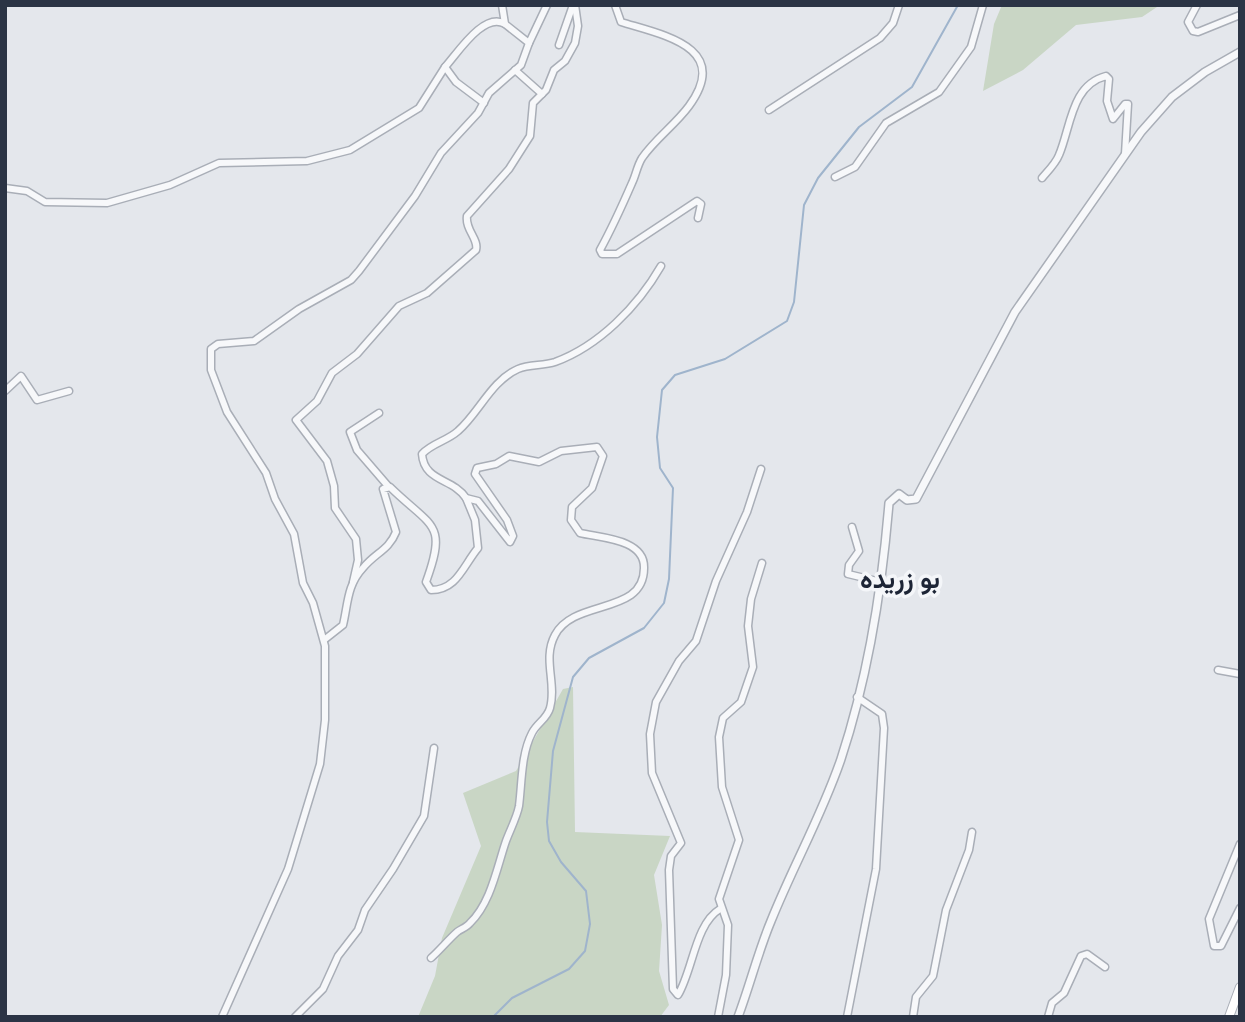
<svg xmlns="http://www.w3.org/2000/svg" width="1245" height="1022" viewBox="0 0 1245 1022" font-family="'Space Grotesk',Vazirmatn,sans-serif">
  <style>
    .green { fill: #c9d6c5 }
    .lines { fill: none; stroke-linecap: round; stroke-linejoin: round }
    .stream { stroke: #9fb4cc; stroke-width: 2 }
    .minor-casing { stroke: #a9aeb7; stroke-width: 9 }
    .tertiary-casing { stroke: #a9aeb7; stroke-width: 10 }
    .secondary-casing { stroke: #a9aeb7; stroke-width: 10 }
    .minor { stroke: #f7f8fa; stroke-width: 6 }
    .tertiary { stroke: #f7f8fa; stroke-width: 7 }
    .secondary { stroke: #fff; stroke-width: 8 }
    .labels { text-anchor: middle; stroke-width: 7; stroke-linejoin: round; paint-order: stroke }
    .quarter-label { font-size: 26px; font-weight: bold; fill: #1d2536; stroke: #f4f6f9 }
  </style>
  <rect width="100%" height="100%" fill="#e4e7ec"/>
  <g class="green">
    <polygon points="1002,5 1160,5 1142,17 1076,25 1023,70 983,91 994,24"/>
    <polygon points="573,687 575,832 670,836 654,875 662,925 659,971 669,1005 660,1017 418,1017 435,976 442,938 481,846 463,793 516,771 563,689"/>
  </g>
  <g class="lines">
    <polyline class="stream" points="493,1017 512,998 569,969 585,951 590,924 586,891 561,862 549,841 547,822 553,751 573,677 589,658 644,628 664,603 669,579 673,488 660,468 657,437 662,390 675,375 725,359 787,321 794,302 804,205 818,178 859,127 912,87 958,5"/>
    <defs>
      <g id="minor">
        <path d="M615,5l6,17c42,13 111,25 68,84 -14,19 -34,33 -47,52 -5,8 -6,17 -10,25 -10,23 -20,45 -32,67l2,4h15l80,-53 4,3 -3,14"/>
        <polyline points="1197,5 1188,22 1193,31 1198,32 1240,15"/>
        <polyline points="529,43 547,5"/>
        <polyline points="559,45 573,5"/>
        <polyline points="515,70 542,94"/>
        <path d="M484,103l-28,-21 -11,-15c12,-13 39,-56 60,-43"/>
        <polyline points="769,110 880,38 893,23 899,5"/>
        <polyline points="835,177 855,167 886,123 939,92 971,47 983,5"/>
        <path d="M1042,178c6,-7 14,-15 17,-23 12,-28 12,-70 47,-79l3,3 -2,22 6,18 12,-15h3l-3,50"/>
        <polyline points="5,188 27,191 45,202 107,203 170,185 219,163 307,161 350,150 419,108 445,67"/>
        <polyline points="5,391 21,376 37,400 69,391"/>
        <polyline points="379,413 350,432 357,450 388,486"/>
        <polyline points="852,527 859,551 849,565 848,574 881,582"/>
        <path d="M353,582l5,-22 -2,-21 -21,-31 -1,-22 -7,-25 -31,-41 21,-19 15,-28 25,-19 42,-48 28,-13 49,-43c3,-11 -11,-20 -9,-34l42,-47 21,-33 3,-33 13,-13 8,-20 11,-9 10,-18 3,-17 -3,-21"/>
        <path d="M324,640l19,-15c5,-21 4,-40 20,-57 12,-15 26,-18 33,-36l-13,-43 7,-2c42,41 58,35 36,95l5,8c26,0 32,-24 47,-42l-3,-28 -9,-22"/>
        <polyline points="1218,670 1240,674"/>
        <polyline points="1240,844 1209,919 1214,946 1221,946 1240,908"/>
        <path d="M720,909c-25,15 -27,61 -42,86l-5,-6 -4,-119 2,-14 10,-13 -29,-70 -2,-39 6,-32 23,-41 17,-20 20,-60 31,-69 14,-43"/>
        <path d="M431,958c9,-8 17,-18 26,-26 4,-3 10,-5 13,-9 21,-20 27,-56 36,-82 4,-11 11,-24 13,-35 3,-23 2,-52 13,-73 5,-10 15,-14 18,-25 7,-25 -8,-49 5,-73 19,-37 90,-19 89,-68 0,-28 -43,-29 -64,-34l-9,-13 1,-13 20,-19 11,-32 -6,-9 -36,4 -22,11 -30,-6 -13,8 -19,4 -2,6 32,46 6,16 -3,6 -32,-41 -12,-3c-13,-20 -42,-16 -44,-44 10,-11 25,-13 36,-23 21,-18 33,-50 60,-62 11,-5 25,-3 37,-7 44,-16 83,-56 106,-96"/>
        <polyline points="222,1017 288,869 320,764 325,720 325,646 313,603 303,583 294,534 275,499 266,473 227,412 211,370 211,349 218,344 254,341 299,309 351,280 359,271 415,196 441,153 478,113 489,93 521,65 529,43 505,24 502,5"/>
        <polyline points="295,1017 323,989 338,956 358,930 365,910 393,869 424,816 434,748"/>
        <polyline points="718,1017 726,975 728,925 719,899 739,840 722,787 719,737 723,718 741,702 753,667 748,626 751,599 762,563"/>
        <polyline points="847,1017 876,869 884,728 882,714 857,697"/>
        <polyline points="913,1017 916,997 933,976 946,910 969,850 972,832"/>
        <polyline points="1048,1017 1052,1003 1064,993 1081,956 1087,954 1105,967"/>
      </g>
      <path id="tertiary" d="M738,1017c12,-32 20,-65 33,-96 22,-55 51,-106 70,-162 27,-82 41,-170 48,-256l10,-9 8,6 9,-1 99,-187 126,-180 31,-35 33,-25 35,-20"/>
      <polyline id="secondary" points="1229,1017 1240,987"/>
    </defs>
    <use href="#minor" class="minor-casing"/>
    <use href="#tertiary" class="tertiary-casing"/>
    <use href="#secondary" class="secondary-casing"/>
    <use href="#minor" class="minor"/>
    <use href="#tertiary" class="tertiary"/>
    <use href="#secondary" class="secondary"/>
  </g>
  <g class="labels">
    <g class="quarter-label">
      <text x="900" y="588">بو زريده</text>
    </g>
  </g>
  <rect width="1245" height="1022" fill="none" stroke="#2b3445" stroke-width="14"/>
</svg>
